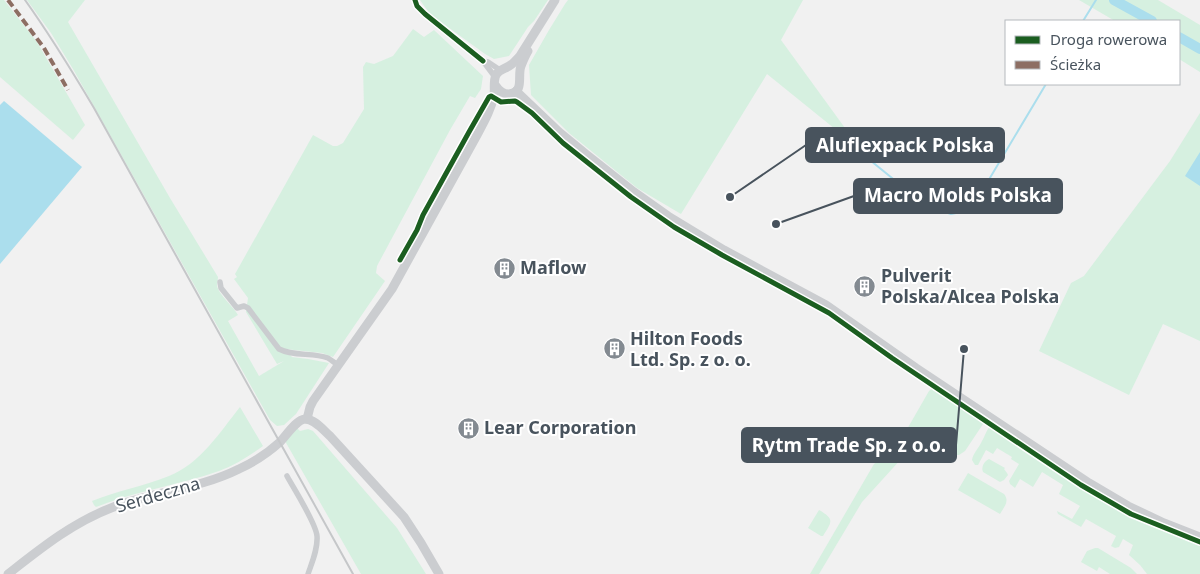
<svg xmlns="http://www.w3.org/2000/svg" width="1200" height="574" viewBox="0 0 1200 574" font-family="'Noto Sans',sans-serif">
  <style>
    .green { fill: #d6f0e0 }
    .water { fill: #abdeed }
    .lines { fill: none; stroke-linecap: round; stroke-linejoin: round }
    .stream { stroke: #abdeed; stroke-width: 2 }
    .river { stroke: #abdeed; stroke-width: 10 }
    .street { stroke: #cacccf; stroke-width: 5.5 }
    .secondary { stroke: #cbcdd0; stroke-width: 9 }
    .rail { stroke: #c5c7c9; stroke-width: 2 }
    .quiet { stroke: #8d6e63; stroke-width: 4; stroke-dasharray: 8 4; stroke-linecap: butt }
    .cycleway-casing { stroke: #fff; stroke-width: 8 }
    .cycleway { stroke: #1b5e20; stroke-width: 5 }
    .labels { text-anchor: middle; stroke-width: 4; stroke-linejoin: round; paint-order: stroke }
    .poi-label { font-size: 18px; font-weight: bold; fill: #48535d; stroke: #fff; text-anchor: start }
    .street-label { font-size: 18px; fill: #48535d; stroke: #fff }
    .leader { fill: none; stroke: #48535d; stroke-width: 2 }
    .callout-dot { fill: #48535d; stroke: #fff; stroke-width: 2 }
    .callout { fill: #48535d; stroke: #48535d; stroke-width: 2 }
    .callout-label { font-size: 19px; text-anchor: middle; font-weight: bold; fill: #fff }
  </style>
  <rect width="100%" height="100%" fill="#f1f1f1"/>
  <g class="green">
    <polygon points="0,0 4,0 37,42 85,125 73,140 0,77"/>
    <path d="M27,0h58l-17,22 102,176 48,79c0,3 -1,6 -1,9 2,9 16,20 21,29l-10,6 31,55 25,-15 -7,3 -31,-52 2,-14 -14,-19 3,-2 -2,-3 78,-139 20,11h4l6,-3 21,-34 -1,-42 3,-5 8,2 19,-8 20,-27 11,8 10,-7 49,46 -2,13 -6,9 -5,-2 -20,34 -73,136 -1,7 9,8 -52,76 -11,-4 -37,-4 7,8 16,2 21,4 -33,51 -12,11 -7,1 -7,-6 -197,-351 -22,-36z"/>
    <polygon points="420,0 548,0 534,21 528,27 509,56 494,59 485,54 430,14"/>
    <polygon points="568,0 803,0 781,40 861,150 767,74 681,214 637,188 569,133 531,95 529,65 549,30 565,4"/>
    <polygon points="1079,0 1158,0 1200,25 1200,72 1179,59 1179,21 1115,21"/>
    <polygon points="1200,113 1200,341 1163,324 1129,395 1039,351 1071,283 1084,276 1170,161"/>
    <polygon points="934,387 984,421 983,424 965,451 959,455 954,455 922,436 862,502 819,574 810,574 874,464 877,462 885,462 885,460 891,457 929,391"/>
    <path d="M240,407l23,39c-14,10 -28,19 -44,25 -40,14 -83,20 -123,36l-2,-2 -2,-4c25,-10 52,-15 77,-25 31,-12 51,-44 71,-69z"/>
    <path d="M990,426h2l113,75 42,22 53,22v29h-53l-7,-9 -11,-10 4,-10 -10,-6 -4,8 -4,1 -4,-2 5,-10 -30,-17 -5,8 -23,-13 -1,-3 15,8 8,-13 -21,-12 4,-9 -21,-13 -9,15 -13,-8 -5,9 -5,-4 -1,-3 10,-17 -8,-5 1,-2 -15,-9 -4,6 -7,-4 -8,15h-3l-3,-5c1,-7 7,-12 10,-19 3,-5 4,-10 8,-15z"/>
    <polygon points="297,428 300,431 308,429 313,431 397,528 426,574 361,574 285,441"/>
    <path d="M989,459l16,9 -1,1 3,4 1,2 -4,5 -4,2 -17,-10c-2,-5 1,-11 6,-13z"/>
    <path d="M968,473l36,21c6,7 0,13 -4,20l-42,-24z"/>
    <path d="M819,510c16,9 13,12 4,26h-2l-13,-8z"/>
    <polygon points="1095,548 1098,548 1131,568 1137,574 1110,574 1099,567 1097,571 1081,562 1087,551"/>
  </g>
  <g class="water">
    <polygon points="4,101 82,167 0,264 0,105"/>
    <polygon points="1200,152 1200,186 1185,176"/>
  </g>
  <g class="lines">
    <g class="stream">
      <polyline points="1083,21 1096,0"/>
      <polyline points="860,152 908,191 942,211 951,214 961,212 972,208 1046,84"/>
    </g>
    <g class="river">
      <polyline points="1114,0 1152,21"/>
      <polyline points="1179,37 1200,49"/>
    </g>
    <g class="street">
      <polyline points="415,0 417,6 425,14 483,61 495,77"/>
      <polyline points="483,61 488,62 500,70"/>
      <path d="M220,282l1,6 16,20 7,-2 4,2 31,41c15,8 33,3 49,9 3,2 7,5 10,7"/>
      <path d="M287,476c7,13 29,47 30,60 1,13 -5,26 -9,38"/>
    </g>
    <g class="secondary">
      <path d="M496,86c3,5 7,8 13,8 16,-2 8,-18 12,-28 2,-5 4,-10 7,-15"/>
      <polyline points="516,91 559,132 587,155 634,192 668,216 724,250 826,305 916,368 1089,483 1128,506 1164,523 1200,537"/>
      <path d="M307,419l3,-12 3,-6 79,-112 85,-154c7,-13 14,-25 17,-40 1,-6 -1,-14 2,-20 3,-6 10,-6 16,-11 3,-2 5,-5 8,-8l35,-56"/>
      <path d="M8,574c32,-25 64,-51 103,-66 41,-16 88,-19 128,-39 15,-7 29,-16 41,-27 6,-6 16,-22 25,-23 10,0 18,11 25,17l74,81 17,26 18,31"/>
    </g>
    <path class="rail" d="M25,0c25,35 47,71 69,108l259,466"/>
    <polyline class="quiet" points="8,0 44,48 68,90"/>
    <defs>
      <g id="cycleway">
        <polyline points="415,0 417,6 425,14 483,61"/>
        <polyline points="400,260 417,230 423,215 469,132 489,97 491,96 501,102 515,101 517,102 532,113 563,143 631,197 674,227 722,255 829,313 892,358 1081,485 1131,514 1200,542"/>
      </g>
    </defs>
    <use href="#cycleway" class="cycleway-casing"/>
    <use href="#cycleway" class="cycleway"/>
  </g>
  <defs>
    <symbol id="building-disc" viewBox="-11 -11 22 22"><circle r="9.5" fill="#838a91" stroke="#fff"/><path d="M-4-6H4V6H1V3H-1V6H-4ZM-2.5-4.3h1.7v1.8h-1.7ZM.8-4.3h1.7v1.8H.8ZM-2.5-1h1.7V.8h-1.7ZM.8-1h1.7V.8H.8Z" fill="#fff"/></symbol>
  </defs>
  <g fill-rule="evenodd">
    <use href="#building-disc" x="492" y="256" width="25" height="25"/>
    <use href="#building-disc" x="852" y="274" width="25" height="25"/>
    <use href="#building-disc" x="602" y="336" width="25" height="25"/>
    <use href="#building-disc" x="456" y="416" width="25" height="25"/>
  </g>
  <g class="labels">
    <g class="poi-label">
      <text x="520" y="274">Maflow</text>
      <text x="881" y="282">Pulverit<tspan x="881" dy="21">Polska/Alcea Polska</tspan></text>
      <text x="630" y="345">Hilton Foods<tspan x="630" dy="21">Ltd. Sp. z o. o.</tspan></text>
      <text x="484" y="434">Lear Corporation</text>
    </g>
    <g class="street-label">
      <text transform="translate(158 495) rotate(-16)" y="6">Serdeczna</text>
    </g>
  </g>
  <path class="leader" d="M730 197L806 145M776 224L854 196M964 349L956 445"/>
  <g class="callout-dot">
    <circle cx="730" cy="197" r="5"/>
    <circle cx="776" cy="224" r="5"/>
    <circle cx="964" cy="349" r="5"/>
  </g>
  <g class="callout">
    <rect x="806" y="128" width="198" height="34" rx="5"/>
    <rect x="854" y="179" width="208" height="34" rx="5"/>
    <rect x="742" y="428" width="214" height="34" rx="5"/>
  </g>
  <g class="callout-label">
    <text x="905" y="152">Aluflexpack Polska</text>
    <text x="958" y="202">Macro Molds Polska</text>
    <text x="849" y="452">Rytm Trade Sp. z o.o.</text>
  </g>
  <rect x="1005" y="20" width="175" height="65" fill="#ffffff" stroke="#b6babe"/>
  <rect x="1015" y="36" width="25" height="8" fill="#1b5e20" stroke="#b6babe"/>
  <text x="1050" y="45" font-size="15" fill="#48535d">Droga rowerowa</text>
  <rect x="1015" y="61" width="25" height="8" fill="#8d6e63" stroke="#b6babe"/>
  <text x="1050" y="70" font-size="15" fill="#48535d">Ścieżka</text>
</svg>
